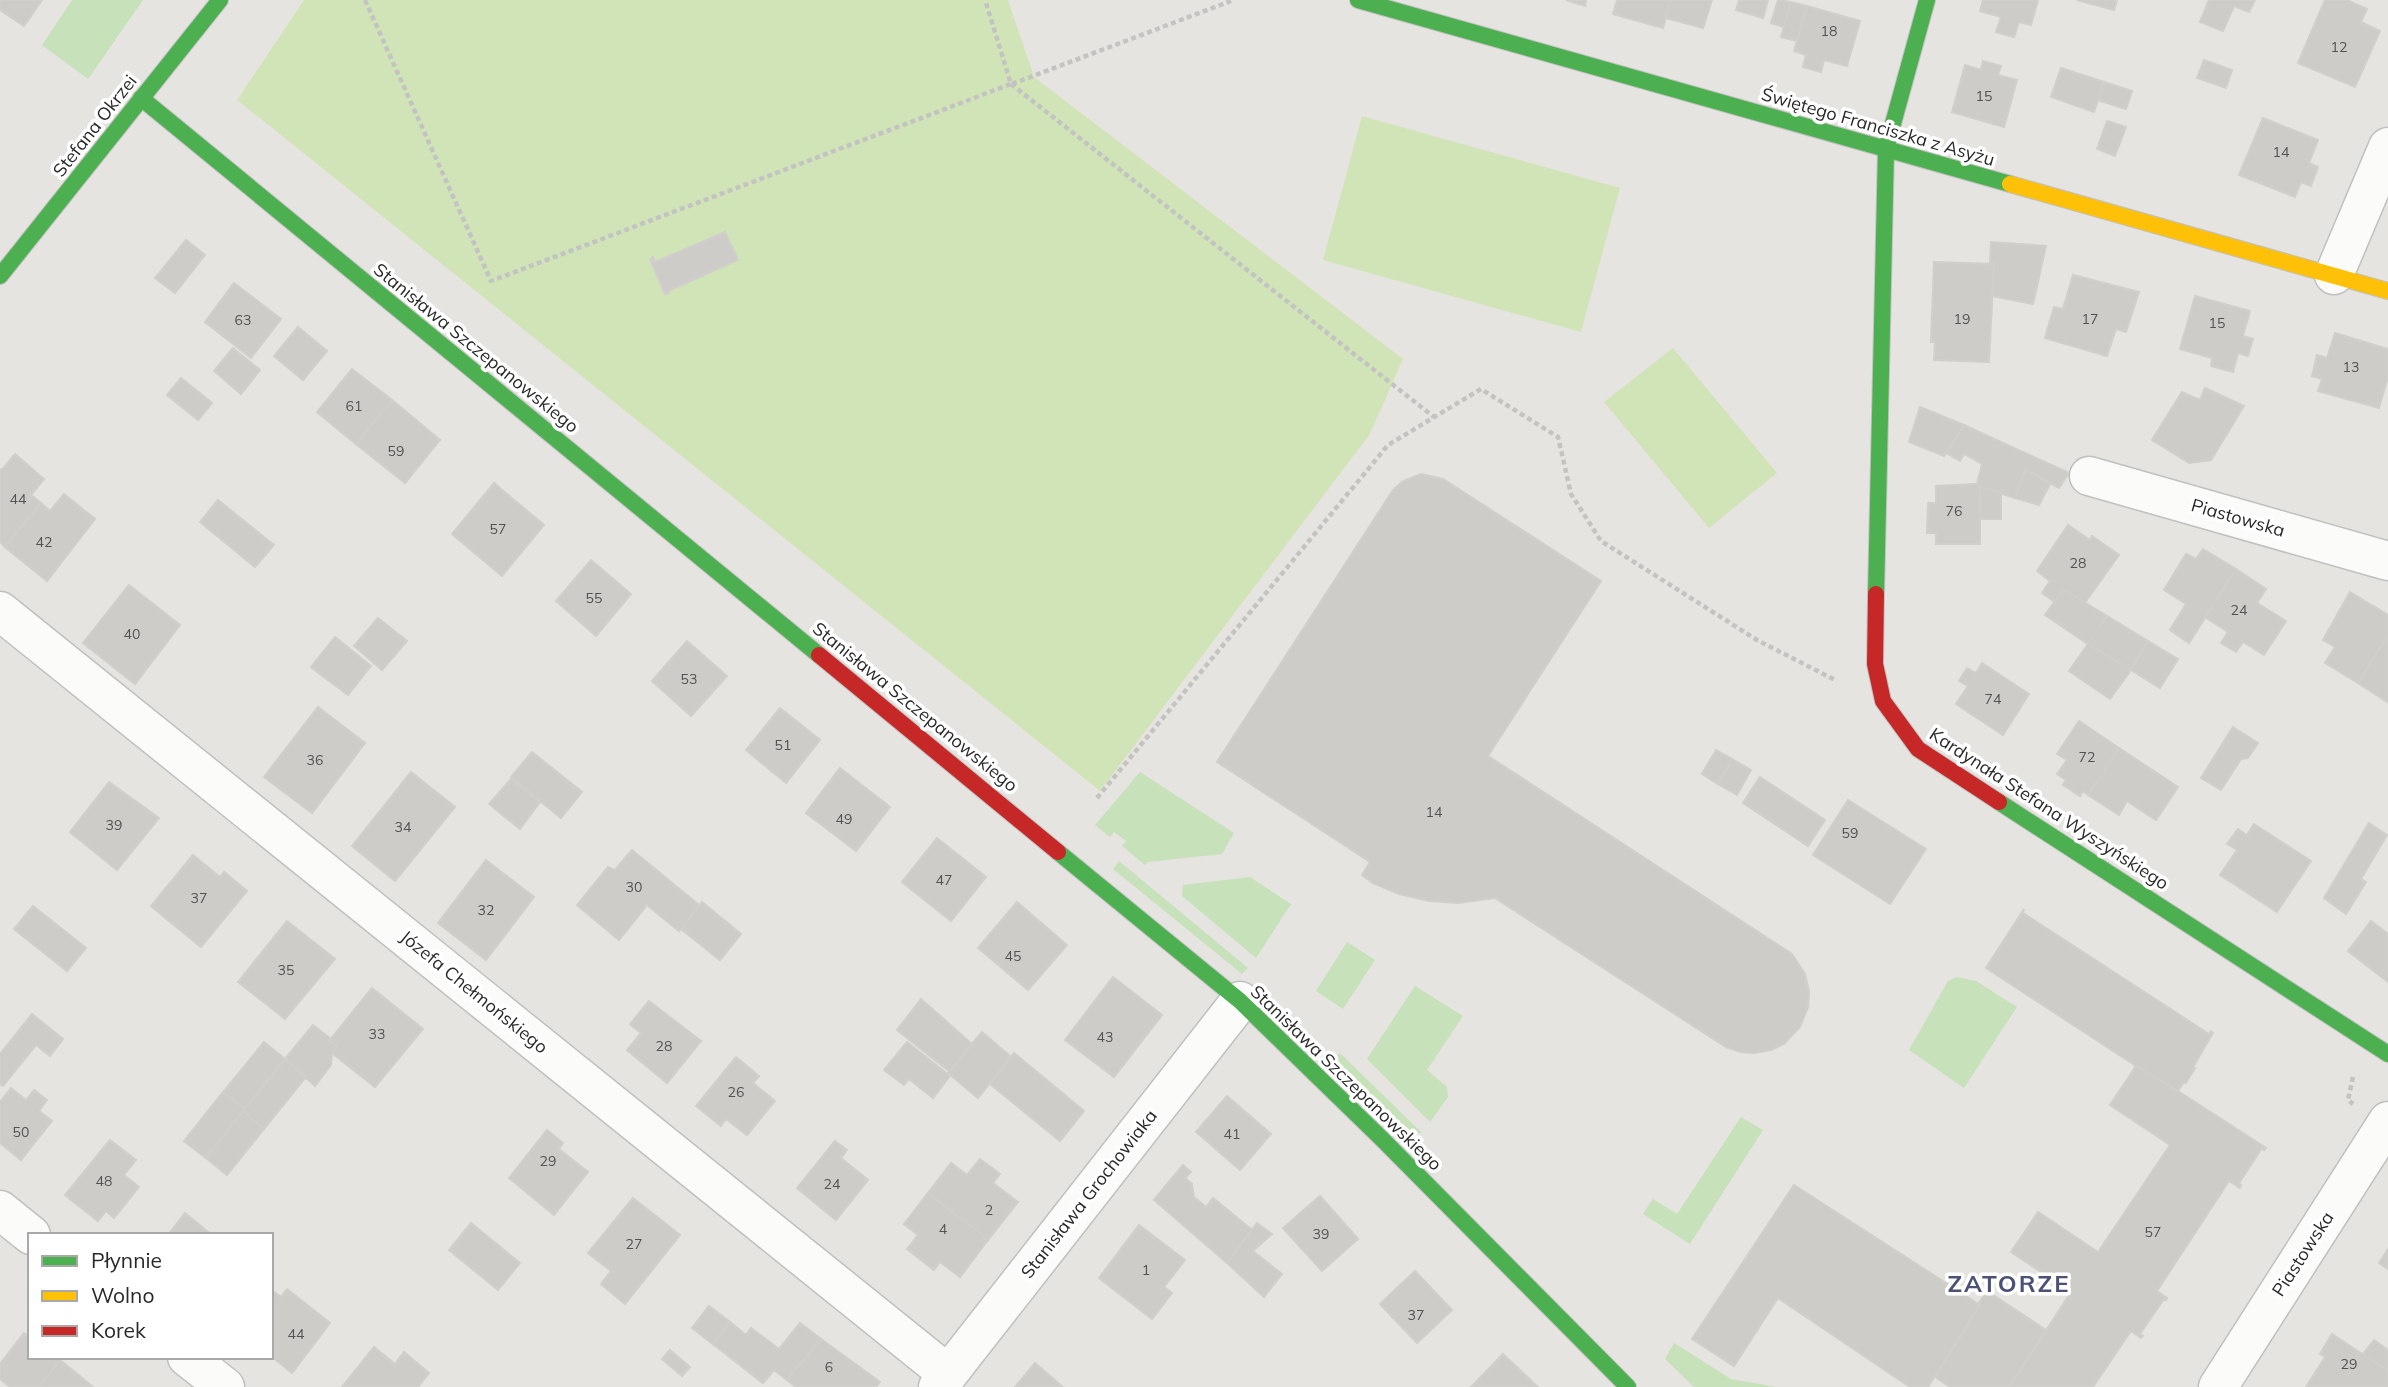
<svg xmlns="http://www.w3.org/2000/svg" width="2388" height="1387" viewBox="0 0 2388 1387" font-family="Mulish,sans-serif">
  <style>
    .green { fill: #c7e1ba }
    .pitch { fill: #d1e4b8 }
    .building { fill: #ceccc9; stroke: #d1cfcb; stroke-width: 2 }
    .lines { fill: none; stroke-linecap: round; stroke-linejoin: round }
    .street-casing { stroke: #c0c0c1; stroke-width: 41 }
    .fast-casing { stroke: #c0c0c1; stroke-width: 18 }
    .slow-casing { stroke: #c0c0c1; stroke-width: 18 }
    .jam-casing { stroke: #c0c0c1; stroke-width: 18 }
    .path { stroke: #c3c3c2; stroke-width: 4.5; stroke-dasharray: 5 3.5; stroke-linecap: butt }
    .street { stroke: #fbfbfa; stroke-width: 38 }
    .fast { stroke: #4caf50; stroke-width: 16 }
    .slow { stroke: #ffc107; stroke-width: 16 }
    .jam { stroke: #c62828; stroke-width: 16 }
    .labels { text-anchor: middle; stroke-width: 7; stroke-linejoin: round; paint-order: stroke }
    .number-label { font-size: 14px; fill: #535252 }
    .street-label { font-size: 18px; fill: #292929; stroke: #fff }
    .district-label { font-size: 24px; font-weight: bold; letter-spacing: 2px; fill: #4c5276; stroke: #fff }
  </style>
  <rect width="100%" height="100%" fill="#e6e4e0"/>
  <g class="green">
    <polygon points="72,0 143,0 88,79 42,45"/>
    <polygon points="1140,772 1234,833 1222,854 1148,862 1145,865 1122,846 1126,841 1114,832 1110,837 1095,825"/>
    <polygon points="1119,861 1248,968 1242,974 1113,869"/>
    <polygon points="1250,877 1291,904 1256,958 1182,896 1183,885"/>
    <polygon points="1347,942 1375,960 1343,1009 1316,991"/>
    <polygon points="1956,977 1976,981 2017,1007 1964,1088 1909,1050 1948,981"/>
    <polygon points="1415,986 1463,1016 1427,1070 1447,1087 1448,1097 1430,1122 1367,1059"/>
    <polygon points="1340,1053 1422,1133 1406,1133 1332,1061"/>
    <polygon points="1741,1117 1763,1130 1690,1244 1643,1214 1653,1199 1677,1214"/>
    <polygon points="1674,1343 1731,1379 1777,1387 1694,1387 1665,1359"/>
  </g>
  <g class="pitch">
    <polygon points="304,0 1008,0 1034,77 1403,359 1370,434 1100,791 237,100"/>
    <polygon points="1362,116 1620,188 1581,332 1323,260"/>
    <polygon points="1673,348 1777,473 1709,528 1604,402"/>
  </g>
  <g class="building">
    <polygon points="0,0 42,0 24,26 0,10"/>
    <polygon points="1566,0 1586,0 1585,6"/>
    <polygon points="1617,0 1671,0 1663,28 1613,14"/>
    <polygon points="1671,0 1712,0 1703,28 1666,18"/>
    <polygon points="1739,0 1768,0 1763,18 1736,10"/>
    <polygon points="1778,0 1791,2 1784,27 1771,23"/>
    <polygon points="1983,0 2038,0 2031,25 2019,22 2014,37 1996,32 2001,17 1980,11"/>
    <polygon points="2077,0 2117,0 2114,10"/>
    <polygon points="2209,0 2255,0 2249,12 2234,6 2223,31 2200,22"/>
    <polygon points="2325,0 2347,0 2367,9 2361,22 2380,31 2355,87 2298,63"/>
    <polygon points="1791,2 1807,6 1797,41 1781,37"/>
    <polygon points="1807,6 1860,21 1847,66 1824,60 1821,72 1803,67 1806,55 1794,51"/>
    <polygon points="2204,60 2232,70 2226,88 2197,78"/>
    <polygon points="1983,61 2001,66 1998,75 2017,80 2004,127 1952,112 1965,65 1981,70"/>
    <polygon points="2061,68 2104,82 2094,112 2051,97"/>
    <polygon points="2104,82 2132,91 2126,109 2098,100"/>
    <polygon points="2263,118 2318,140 2309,163 2318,167 2311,186 2301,182 2295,197 2239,175"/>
    <polygon points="2107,121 2126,127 2115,156 2097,149"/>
    <polygon points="725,232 738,260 668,291 669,293 665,294 650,259 653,257 655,262"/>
    <polygon points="186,240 205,255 175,293 155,278"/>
    <polygon points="1991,242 2046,246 2033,304 1992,296 1994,264 1990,264"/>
    <polygon points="1934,262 1994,264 1989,362 1934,360 1935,342 1931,342"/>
    <polygon points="2073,275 2139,292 2126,332 2116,329 2107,356 2045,338 2054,307 2063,309"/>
    <polygon points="234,283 281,319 251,358 205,322"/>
    <polygon points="2195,296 2250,311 2243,336 2253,339 2248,356 2238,353 2233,372 2211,366 2212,358 2180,349"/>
    <polygon points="298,327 327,351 303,380 274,356"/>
    <polygon points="2335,333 2388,349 2388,377 2379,408 2318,391 2322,379 2312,376 2317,355 2327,358"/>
    <polygon points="233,348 260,370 241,394 214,371"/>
    <polygon points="352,369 392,400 356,444 317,412"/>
    <polygon points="181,378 212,403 198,420 167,395"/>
    <polygon points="2205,388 2244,406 2211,460 2189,463 2152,440 2182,392 2200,400"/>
    <polygon points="392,400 440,440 405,483 356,444"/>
    <polygon points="1920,407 1964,425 1944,456 1909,442"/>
    <polygon points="1964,425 2069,473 2059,488 2025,469 2015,498 1980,487 1977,484 1982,464 1964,454 1960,461 1946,453"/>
    <polygon points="15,454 44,479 31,495 41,503 5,547 0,542 0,469 2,470"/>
    <polygon points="2025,469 2050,484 2039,505 2015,498"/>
    <polygon points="1421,474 1443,479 1601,581 1488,756 1792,954 1805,974 1809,991 1808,1007 1800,1027 1784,1044 1771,1050 1754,1053 1740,1052 1726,1047 1495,898 1458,903 1429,901 1399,894 1373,883 1362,875 1370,862 1217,762 1393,490 1403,481"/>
    <polygon points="494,483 544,525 502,576 452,534"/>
    <polygon points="1974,484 1979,484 1980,487 1980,544 1936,544 1936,533 1927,533 1928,503 1936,503 1936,486"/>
    <polygon points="1980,487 2001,493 2001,519 1980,519"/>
    <polygon points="64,494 95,519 47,581 5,547 41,503 50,511"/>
    <polygon points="218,500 274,545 255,567 200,522"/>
    <polygon points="2068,525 2090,540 2092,536 2119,555 2084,604 2063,589 2055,602 2042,593 2050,581 2037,571"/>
    <polygon points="2203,549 2236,569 2189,643 2170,630 2186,604 2164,590 2186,554 2196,559"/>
    <polygon points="591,560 631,594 596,636 556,601"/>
    <polygon points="2236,569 2266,589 2257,603 2286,621 2264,655 2243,642 2236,652 2221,643 2228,632 2205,617"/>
    <polygon points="129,585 180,625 135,684 83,643"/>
    <polygon points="2063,589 2107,616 2088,644 2045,615"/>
    <polygon points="2350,592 2388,615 2388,635 2358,683 2325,663 2335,647 2323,640"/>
    <polygon points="2107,616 2148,641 2131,670 2088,644"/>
    <polygon points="378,618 407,641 382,670 354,646"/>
    <polygon points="2388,635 2388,701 2387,702 2358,683"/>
    <polygon points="335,637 371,666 348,695 311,667"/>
    <polygon points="687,641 727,676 691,716 652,681"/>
    <polygon points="2148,641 2178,659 2160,688 2131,670"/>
    <polygon points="2088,644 2131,670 2110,699 2069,671"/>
    <polygon points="1982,663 2029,694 2003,735 1956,704 1968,686 1959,681 1967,668 1976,673"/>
    <polygon points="318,707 365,743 312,813 264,777"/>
    <polygon points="780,708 820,740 786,783 746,750"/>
    <polygon points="2079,721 2119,748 2088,795 2083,791 2080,796 2063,785 2066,780 2057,774 2067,760 2057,754"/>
    <polygon points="2233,727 2258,743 2248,758 2241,759 2221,790 2201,778"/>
    <polygon points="2119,748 2178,787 2156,820 2127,801 2119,815 2088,795"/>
    <polygon points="1716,750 1732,759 1718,784 1702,774"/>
    <polygon points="532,752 582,792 561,818 511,777"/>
    <polygon points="1732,759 1751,770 1737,795 1718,784"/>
    <polygon points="840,768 890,807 856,851 806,813"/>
    <polygon points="411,772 455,807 395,881 352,846"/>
    <polygon points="1760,777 1825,820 1808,846 1743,803"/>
    <polygon points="511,779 540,802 520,829 489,804"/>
    <polygon points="109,782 159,818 117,870 70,832"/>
    <polygon points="1848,800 1926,849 1890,904 1813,855"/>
    <polygon points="2369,823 2387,835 2361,879 2366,882 2346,914 2324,898"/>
    <polygon points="2254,824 2311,861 2277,912 2220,875 2237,850 2227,844 2238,829 2247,835"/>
    <polygon points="937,838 986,877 951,921 902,882"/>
    <polygon points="632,850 700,906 679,931 647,905 619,940 577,905 608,867 615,870"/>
    <polygon points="193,855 220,877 224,872 247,891 201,947 151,906"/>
    <polygon points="486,860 534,897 486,960 438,923"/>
    <polygon points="702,902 741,934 720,960 681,929"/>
    <polygon points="1017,902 1067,945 1028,990 978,948"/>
    <polygon points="33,906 86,948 67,971 14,929"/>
    <polygon points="2024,909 2023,913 2209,1034 2211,1031 2213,1033 2193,1067 2195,1068 2186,1083 2184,1082 2178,1091 2136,1066 1986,968"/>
    <polygon points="287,921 335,959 285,1019 238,982"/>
    <polygon points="2371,921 2388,934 2388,982 2348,951"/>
    <polygon points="1113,977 1162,1015 1114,1077 1065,1040"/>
    <polygon points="372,988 423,1029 375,1087 332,1053 337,1047 329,1041"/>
    <polygon points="921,999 972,1044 949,1071 897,1030"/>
    <polygon points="649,1001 701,1041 667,1083 627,1050 641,1033 630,1024"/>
    <polygon points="32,1014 63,1039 50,1056 36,1045 3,1086 0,1084 0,1054"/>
    <polygon points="313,1025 331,1039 329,1041 337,1047 332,1053 331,1065 315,1086 285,1059"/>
    <polygon points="982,1032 1011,1057 978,1098 948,1073"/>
    <polygon points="264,1042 285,1059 245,1109 223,1092"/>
    <polygon points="907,1042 950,1076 933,1098 909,1079 904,1085 884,1070"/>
    <polygon points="1014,1053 1084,1111 1060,1141 990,1084"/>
    <polygon points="736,1057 759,1076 753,1083 775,1101 747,1135 726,1119 721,1126 696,1106"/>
    <polygon points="285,1059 306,1077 264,1129 243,1111"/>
    <polygon points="2136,1066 2178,1091 2266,1148 2264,1150 2262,1148 2239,1183 2241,1185 2240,1188 2229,1181 2157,1291 2167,1298 2166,1300 2164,1299 2140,1334 2143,1336 2141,1338 2131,1331 2093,1387 2009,1387 2071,1292 2011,1252 2038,1212 2098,1252 2170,1145 2110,1105"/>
    <polygon points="11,1088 26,1100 34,1090 47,1100 39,1111 52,1121 21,1160 0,1143 0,1102"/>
    <polygon points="223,1092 245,1109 206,1158 184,1141"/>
    <polygon points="1227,1096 1271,1134 1240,1170 1196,1132"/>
    <polygon points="243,1111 264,1129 227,1175 206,1158"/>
    <polygon points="547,1130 563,1143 559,1149 588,1172 554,1215 509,1178"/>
    <polygon points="110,1140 136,1160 124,1175 139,1187 114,1218 106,1211 98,1221 65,1195"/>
    <polygon points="835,1141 847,1150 841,1158 868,1180 836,1220 797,1188"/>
    <polygon points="980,1159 1000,1174 993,1183 1018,1202 988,1240 928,1193 951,1163 967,1175"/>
    <polygon points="1183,1165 1191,1172 1185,1178 1192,1184 1194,1197 1206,1207 1213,1198 1252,1230 1227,1263 1154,1200"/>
    <polygon points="1794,1185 1980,1305 1928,1387 1910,1387 1778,1298 1734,1366 1692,1339"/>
    <polygon points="928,1193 988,1240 960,1277 940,1262 934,1270 907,1249 918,1235 904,1224"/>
    <polygon points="1320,1196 1358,1239 1322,1271 1283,1228"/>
    <polygon points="633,1198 680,1235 625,1304 601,1284 611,1271 588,1253"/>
    <polygon points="185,1213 212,1235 168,1235"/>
    <polygon points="471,1223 520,1263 498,1290 449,1250"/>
    <polygon points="1257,1223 1272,1234 1253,1251 1282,1274 1264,1297 1227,1263"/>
    <polygon points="1139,1225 1185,1260 1164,1287 1172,1293 1152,1319 1099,1278"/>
    <polygon points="2388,1249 2388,1269 2379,1263"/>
    <polygon points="1415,1271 1452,1310 1417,1343 1380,1304"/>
    <polygon points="287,1289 330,1323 292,1373 271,1356 271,1293 273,1291 281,1297"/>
    <polygon points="1987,1291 2046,1330 2009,1387 1950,1387 1935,1377 1980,1305 1978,1304"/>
    <polygon points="709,1306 730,1322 713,1344 692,1328"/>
    <polygon points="730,1322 746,1335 751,1328 779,1349 800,1323 821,1339 787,1380 774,1370 763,1383 713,1344"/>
    <polygon points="24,1333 30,1338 30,1357 56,1357 60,1360 39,1387 10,1387 0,1379 0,1364"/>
    <polygon points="2332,1334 2388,1371 2388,1387 2306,1387 2325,1357 2320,1354"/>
    <polygon points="821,1339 880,1382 876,1387 796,1387 787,1380"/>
    <polygon points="2374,1340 2388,1350 2388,1371 2363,1354"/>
    <polygon points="374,1347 395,1364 404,1352 429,1373 418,1387 342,1387"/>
    <polygon points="670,1350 690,1367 682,1376 662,1359"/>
    <polygon points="1503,1354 1538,1387 1471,1387"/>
    <polygon points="60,1360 81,1377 93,1387 39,1387"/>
    <polygon points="1035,1363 1063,1387 1015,1387"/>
  </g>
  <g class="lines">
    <defs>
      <g id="street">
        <polyline points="2334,275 2388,147"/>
        <polyline points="2089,476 2388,561"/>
        <polyline points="0,611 948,1374"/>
        <polyline points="0,1210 31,1235"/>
        <polyline points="187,1357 225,1387"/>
        <polyline points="938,1387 1240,1001"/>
        <polyline points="2218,1387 2388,1121"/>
      </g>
      <g id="fast">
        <polyline points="1358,0 2010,184"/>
        <polyline points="141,98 819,655"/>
        <polyline points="0,276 220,0"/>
        <polyline points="1876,594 1886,149 1927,0"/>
        <polyline points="1999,802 2388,1054"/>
        <polyline points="1058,852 1240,1001 1381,1138 1628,1387"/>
      </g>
      <polyline id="slow" points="2010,184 2388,291"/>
      <g id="jam">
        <polyline points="1876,594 1875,664 1883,701 1918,749 1999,802"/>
        <polyline points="819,655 1058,852"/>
      </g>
    </defs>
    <use href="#street" class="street-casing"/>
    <use href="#fast" class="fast-casing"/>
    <use href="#slow" class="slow-casing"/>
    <use href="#jam" class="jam-casing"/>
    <g class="path">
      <polyline points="365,0 491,281 1011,84 985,0"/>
      <polyline points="1011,84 1434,417"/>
      <polyline points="1012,84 1231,1"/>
      <polyline points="1097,798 1388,445 1481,389 1558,437 1571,494 1601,541 1757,640 1837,681"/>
      <polyline points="2353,1077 2348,1100 2353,1104"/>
    </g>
    <use href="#street" class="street"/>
    <use href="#fast" class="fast"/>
    <use href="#slow" class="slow"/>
    <use href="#jam" class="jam"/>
  </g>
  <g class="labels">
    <g class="number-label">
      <text x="1829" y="36">18</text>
      <text x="2339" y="52">12</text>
      <text x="1984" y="101">15</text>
      <text x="2281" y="157">14</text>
      <text x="1962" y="324">19</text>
      <text x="2090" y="324">17</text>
      <text x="243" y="325">63</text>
      <text x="2217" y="328">15</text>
      <text x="2351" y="372">13</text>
      <text x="354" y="411">61</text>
      <text x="396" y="456">59</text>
      <text x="18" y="504">44</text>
      <text x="1954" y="516">76</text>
      <text x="498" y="534">57</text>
      <text x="44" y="547">42</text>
      <text x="2078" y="568">28</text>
      <text x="594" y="603">55</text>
      <text x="2239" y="615">24</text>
      <text x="132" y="639">40</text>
      <text x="689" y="684">53</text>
      <text x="1993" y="704">74</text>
      <text x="783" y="750">51</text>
      <text x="2087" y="762">72</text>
      <text x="315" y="765">36</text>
      <text x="1434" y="817">14</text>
      <text x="844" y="824">49</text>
      <text x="114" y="830">39</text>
      <text x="403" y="832">34</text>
      <text x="1850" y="838">59</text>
      <text x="944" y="885">47</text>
      <text x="634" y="892">30</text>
      <text x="199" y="903">37</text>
      <text x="486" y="915">32</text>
      <text x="1013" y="961">45</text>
      <text x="286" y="975">35</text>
      <text x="377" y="1039">33</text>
      <text x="1105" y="1042">43</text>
      <text x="664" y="1051">28</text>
      <text x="736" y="1097">26</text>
      <text x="21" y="1137">50</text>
      <text x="1232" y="1139">41</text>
      <text x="548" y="1166">29</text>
      <text x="104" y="1186">48</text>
      <text x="832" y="1189">24</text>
      <text x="989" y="1215">2</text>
      <text x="943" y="1234">4</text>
      <text x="2153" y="1237">57</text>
      <text x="1321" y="1239">39</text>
      <text x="634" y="1249">27</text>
      <text x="1146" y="1275">1</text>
      <text x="1416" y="1320">37</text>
      <text x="296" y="1339">44</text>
      <text x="2349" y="1369">29</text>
      <text x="829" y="1372">6</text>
    </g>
    <g class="street-label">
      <text transform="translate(95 126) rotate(-52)" y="6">Stefana Okrzei</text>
      <text transform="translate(1878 127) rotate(16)" y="6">Świętego Franciszka z Asyżu</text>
      <text transform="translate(476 348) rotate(39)" y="6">Stanisława Szczepanowskiego</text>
      <text transform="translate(2238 518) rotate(16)" y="6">Piastowska</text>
      <text transform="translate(915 707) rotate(39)" y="6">Stanisława Szczepanowskiego</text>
      <text transform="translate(2049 809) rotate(33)" y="6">Kardynała Stefana Wyszyńskiego</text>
      <text transform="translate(474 992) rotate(39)" y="6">Józefa Chełmońskiego</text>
      <text transform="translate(1346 1078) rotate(44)" y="6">Stanisława Szczepanowskiego</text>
      <text transform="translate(1089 1194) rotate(-52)" y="6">Stanisława Grochowiaka</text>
      <text transform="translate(2303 1254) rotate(-57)" y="6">Piastowska</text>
    </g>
    <g class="district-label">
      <text x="2009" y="1292">ZATORZE</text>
    </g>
  </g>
  <rect x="28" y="1233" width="245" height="126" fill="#ffffff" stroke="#a9a9a9" stroke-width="2"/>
  <rect x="42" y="1256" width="35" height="10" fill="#4caf50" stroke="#a9a9a9" stroke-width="2"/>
  <text x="91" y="1268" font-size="21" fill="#292929">Płynnie</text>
  <rect x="42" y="1291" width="35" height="10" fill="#ffc107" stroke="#a9a9a9" stroke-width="2"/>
  <text x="91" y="1303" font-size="21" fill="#292929">Wolno</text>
  <rect x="42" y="1326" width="35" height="10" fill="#c62828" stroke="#a9a9a9" stroke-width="2"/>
  <text x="91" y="1338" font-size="21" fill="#292929">Korek</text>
</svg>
